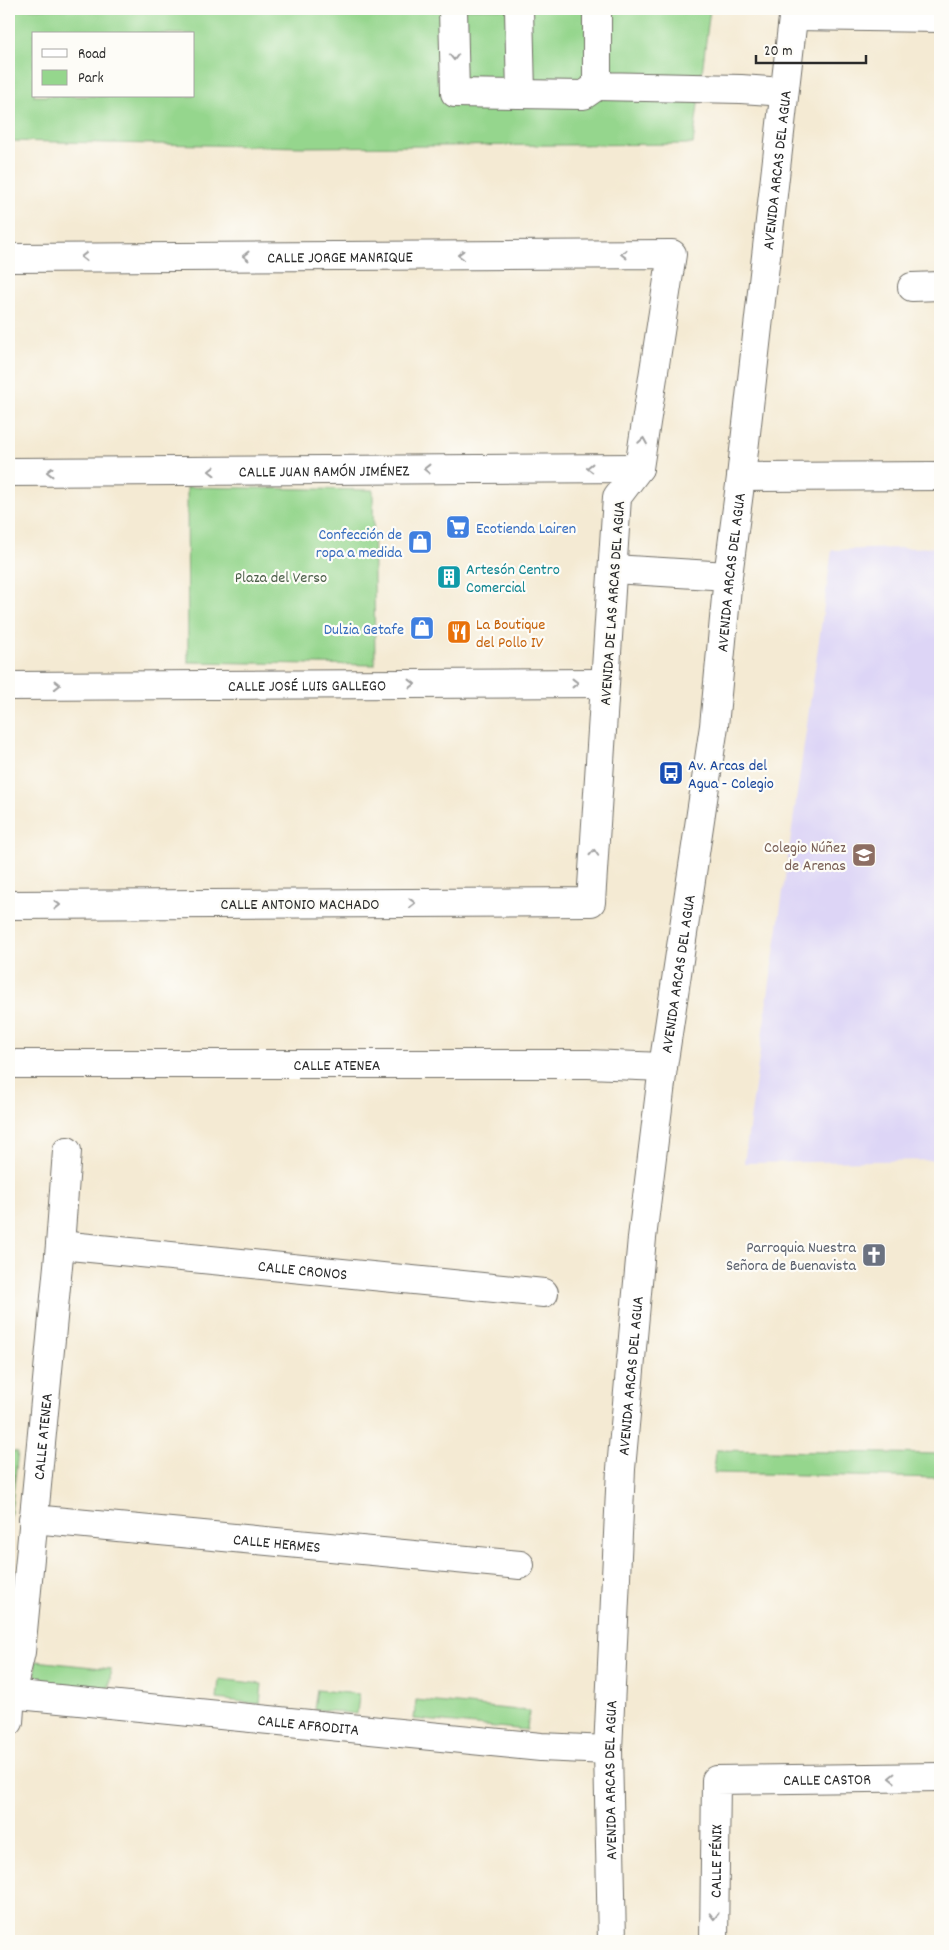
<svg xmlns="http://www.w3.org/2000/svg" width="949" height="1950" viewBox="0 0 949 1950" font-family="Dekko,sans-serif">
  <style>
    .built { fill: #ddd5f6 }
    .green { fill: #95d68d; stroke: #60805c; fill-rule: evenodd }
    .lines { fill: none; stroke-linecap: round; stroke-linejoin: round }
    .minor-casing { stroke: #716e66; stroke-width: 30 }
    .minor { stroke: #fff; stroke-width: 28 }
    .oneway { stroke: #a0a0a0 }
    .labels { text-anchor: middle; stroke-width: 4.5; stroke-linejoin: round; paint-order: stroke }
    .street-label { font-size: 16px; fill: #2b2b2b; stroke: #fdfcf7 }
    .shop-label { font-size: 16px; fill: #366cbe; stroke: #fdfcf7; text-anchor: end }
    .culture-label { font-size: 16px; fill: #0d838f; stroke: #fdfcf7; text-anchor: start }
    .park-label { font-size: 16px; fill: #4b5e48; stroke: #fdfcf7 }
    .food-label { font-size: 16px; fill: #c56008; stroke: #fdfcf7; text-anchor: start }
    .transit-label { font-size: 16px; fill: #164399; stroke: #fdfcf7; text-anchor: start }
    .education-label { font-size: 16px; fill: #785e54; stroke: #fdfcf7; text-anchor: end }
    .worship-label { font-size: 16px; fill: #5b616d; stroke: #fdfcf7; text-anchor: end }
  </style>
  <rect width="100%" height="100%" fill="#fdfcf7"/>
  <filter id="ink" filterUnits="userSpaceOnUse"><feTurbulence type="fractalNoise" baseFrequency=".02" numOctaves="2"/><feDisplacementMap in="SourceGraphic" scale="10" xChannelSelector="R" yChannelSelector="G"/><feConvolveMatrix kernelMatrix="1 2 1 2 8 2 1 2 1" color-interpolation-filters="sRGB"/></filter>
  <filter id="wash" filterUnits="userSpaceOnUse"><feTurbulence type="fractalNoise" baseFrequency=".0096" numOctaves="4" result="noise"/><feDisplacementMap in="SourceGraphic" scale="20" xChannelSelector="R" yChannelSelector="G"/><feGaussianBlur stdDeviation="1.12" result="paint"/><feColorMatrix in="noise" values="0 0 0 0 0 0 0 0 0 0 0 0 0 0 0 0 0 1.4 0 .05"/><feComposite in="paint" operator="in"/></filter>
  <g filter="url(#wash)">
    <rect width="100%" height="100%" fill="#f4ead3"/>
    <polygon class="built" points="940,547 940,1160 744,1163 832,550"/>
    <g class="green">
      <path d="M9,9h701l-17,135 -390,3 -294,-6zM34,34h160v62h-160z"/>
      <polygon points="187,487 373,490 375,665 188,662"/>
      <polygon points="716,1450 940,1454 940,1478 714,1473"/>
      <polygon points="9,1451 18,1452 9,1529"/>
      <path d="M36,1661l75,8 -2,20 -67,-7c-8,-4 -7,-12 -6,-21z"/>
      <polygon points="219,1679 262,1684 260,1704 217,1699"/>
      <polygon points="317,1690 359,1694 357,1714 314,1709"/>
      <polygon points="416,1700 529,1711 527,1730 414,1719"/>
    </g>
  </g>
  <g filter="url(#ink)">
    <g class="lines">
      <defs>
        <g id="minor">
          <polyline points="453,9 455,93 584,95 597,86"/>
          <polyline points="519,9 521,94"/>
          <polyline points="597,9 597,86 741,89 784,92"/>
          <polyline points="794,16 940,18"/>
          <path id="s1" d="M9,258l663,-4 -33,214 -22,29 -26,405 -582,3"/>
          <polyline points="912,287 940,286"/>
          <path id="s2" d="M9,472l630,-4"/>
          <polyline points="741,477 940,476"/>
          <polyline points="613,569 728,576"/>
          <path id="s3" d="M9,686l595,-3"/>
          <path id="s4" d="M9,1064h579l75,3"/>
          <path id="s5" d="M60,1245l484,48"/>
          <path id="s6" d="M33,1519l487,46"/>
          <path id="s7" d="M9,1694l532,53 67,3"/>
          <path id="s8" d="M9,1722l2,-28 10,-42 39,-407 7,-94"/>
          <path id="s9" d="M612,1941l-4,-191 13,-281 21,-231 21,-171 51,-341 14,-150 13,-99 53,-468"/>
          <path id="s10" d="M714,1941l2,-161 224,-3"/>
        </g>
      </defs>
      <use href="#minor" class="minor-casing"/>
      <use href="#minor" class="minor"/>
    </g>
    <defs><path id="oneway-chevron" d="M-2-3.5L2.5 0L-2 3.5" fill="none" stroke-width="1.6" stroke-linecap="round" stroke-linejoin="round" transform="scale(1.25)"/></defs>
    <g class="oneway">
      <use href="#oneway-chevron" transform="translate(454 57) rotate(89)"/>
      <use href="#oneway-chevron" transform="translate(624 254) rotate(180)"/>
      <use href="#oneway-chevron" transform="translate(461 255) rotate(180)"/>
      <use href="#oneway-chevron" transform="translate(246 256) rotate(180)"/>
      <use href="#oneway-chevron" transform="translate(84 257) rotate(180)"/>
      <use href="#oneway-chevron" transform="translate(643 441) rotate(-81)"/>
      <use href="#oneway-chevron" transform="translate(590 468) rotate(180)"/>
      <use href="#oneway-chevron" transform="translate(427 469) rotate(180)"/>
      <use href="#oneway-chevron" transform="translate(212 471) rotate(180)"/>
      <use href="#oneway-chevron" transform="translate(50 472) rotate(180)"/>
      <use href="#oneway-chevron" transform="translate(575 683)"/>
      <use href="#oneway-chevron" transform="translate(412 684)"/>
      <use href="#oneway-chevron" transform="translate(57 685)"/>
      <use href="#oneway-chevron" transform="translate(594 853) rotate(-87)"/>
      <use href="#oneway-chevron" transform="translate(412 903)"/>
      <use href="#oneway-chevron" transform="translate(57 905)"/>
      <use href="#oneway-chevron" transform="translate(892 1778) rotate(179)"/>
      <use href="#oneway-chevron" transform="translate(714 1916) rotate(91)"/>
    </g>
  </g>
  <defs>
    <symbol id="supermarket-square" viewBox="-11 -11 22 22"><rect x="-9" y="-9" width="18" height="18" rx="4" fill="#3f7fe0" stroke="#fdfcf7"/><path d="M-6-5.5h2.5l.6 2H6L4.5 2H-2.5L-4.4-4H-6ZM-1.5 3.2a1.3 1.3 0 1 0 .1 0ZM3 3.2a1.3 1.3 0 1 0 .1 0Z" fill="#fff"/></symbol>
    <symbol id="shop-square" viewBox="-11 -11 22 22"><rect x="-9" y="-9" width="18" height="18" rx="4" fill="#3f7fe0" stroke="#fdfcf7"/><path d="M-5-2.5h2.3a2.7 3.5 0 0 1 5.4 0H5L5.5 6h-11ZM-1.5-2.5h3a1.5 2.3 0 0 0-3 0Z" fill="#fff"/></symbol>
    <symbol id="building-square" viewBox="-11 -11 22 22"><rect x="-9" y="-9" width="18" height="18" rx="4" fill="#0f9aa8" stroke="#fdfcf7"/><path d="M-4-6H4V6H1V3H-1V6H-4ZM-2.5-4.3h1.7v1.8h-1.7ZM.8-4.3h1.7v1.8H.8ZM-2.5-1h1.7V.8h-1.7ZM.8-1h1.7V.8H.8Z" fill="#fff"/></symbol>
    <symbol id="restaurant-square" viewBox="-11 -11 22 22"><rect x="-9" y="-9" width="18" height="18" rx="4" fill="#e8710a" stroke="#fdfcf7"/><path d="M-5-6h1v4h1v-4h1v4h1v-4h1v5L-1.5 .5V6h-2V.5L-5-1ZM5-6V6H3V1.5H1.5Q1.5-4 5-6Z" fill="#fff"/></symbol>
    <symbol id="bus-square" viewBox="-11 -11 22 22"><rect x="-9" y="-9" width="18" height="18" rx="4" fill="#1a4fb4" stroke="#fdfcf7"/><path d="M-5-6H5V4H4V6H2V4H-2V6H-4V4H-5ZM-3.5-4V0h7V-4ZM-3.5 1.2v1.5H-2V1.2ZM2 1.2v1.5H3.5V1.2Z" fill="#fff"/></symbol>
    <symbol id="school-square" viewBox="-11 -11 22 22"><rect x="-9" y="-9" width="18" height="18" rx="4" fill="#8d6e63" stroke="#fdfcf7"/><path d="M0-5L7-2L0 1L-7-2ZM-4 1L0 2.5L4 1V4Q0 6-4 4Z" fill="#fff"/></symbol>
    <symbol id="church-square" viewBox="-11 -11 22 22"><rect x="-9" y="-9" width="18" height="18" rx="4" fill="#6b7280" stroke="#fdfcf7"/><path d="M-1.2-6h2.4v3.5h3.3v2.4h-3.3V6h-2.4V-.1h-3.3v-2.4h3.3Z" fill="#fff"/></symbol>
  </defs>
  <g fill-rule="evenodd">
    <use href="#supermarket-square" x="444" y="513" width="28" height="28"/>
    <use href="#shop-square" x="406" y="528" width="28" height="28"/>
    <use href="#building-square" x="435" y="563" width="28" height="28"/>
    <use href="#shop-square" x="408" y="614" width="28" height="28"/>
    <use href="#restaurant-square" x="445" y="618" width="28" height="28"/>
    <use href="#bus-square" x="657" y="759" width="28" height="28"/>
    <use href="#school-square" x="850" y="841" width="28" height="28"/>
    <use href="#church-square" x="860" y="1241" width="28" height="28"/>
  </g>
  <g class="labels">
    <g class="street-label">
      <text dy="6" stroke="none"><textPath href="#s9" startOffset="1781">AVENIDA ARCAS DEL AGUA</textPath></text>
      <text dy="6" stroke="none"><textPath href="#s1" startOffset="331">CALLE JORGE MANRIQUE</textPath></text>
      <text dy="6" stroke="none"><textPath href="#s2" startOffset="315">CALLE JUAN RAMÓN JIMÉNEZ</textPath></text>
      <text dy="6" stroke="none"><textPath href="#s9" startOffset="1376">AVENIDA ARCAS DEL AGUA</textPath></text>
      <text transform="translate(611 603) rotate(-86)" y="6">AVENIDA DE LAS ARCAS DEL AGUA</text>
      <text dy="6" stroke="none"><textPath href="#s3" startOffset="298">CALLE JOSÉ LUIS GALLEGO</textPath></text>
      <text x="300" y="909">CALLE ANTONIO MACHADO</text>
      <text dy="6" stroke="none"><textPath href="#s9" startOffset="971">AVENIDA ARCAS DEL AGUA</textPath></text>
      <text dy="6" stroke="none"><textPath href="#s4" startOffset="328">CALLE ATENEA</textPath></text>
      <text dy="6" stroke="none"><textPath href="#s5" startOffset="244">CALLE CRONOS</textPath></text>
      <text dy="6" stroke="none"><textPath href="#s9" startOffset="566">AVENIDA ARCAS DEL AGUA</textPath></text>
      <text dy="6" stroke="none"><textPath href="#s8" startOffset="288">CALLE ATENEA</textPath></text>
      <text dy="6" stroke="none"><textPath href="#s6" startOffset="245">CALLE HERMES</textPath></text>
      <text dy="6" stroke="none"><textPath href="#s7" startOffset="301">CALLE AFRODITA</textPath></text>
      <text dy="6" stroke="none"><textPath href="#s10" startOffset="272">CALLE CASTOR</textPath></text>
      <text dy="6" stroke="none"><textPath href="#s9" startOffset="161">AVENIDA ARCAS DEL AGUA</textPath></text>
      <text dy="6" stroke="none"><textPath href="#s10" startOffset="80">CALLE FÉNIX</textPath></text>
    </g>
    <g class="shop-label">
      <text x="476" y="533" text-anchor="start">Ecotienda Lairen</text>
      <text x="402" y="539">Confección de<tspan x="402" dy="18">ropa a medida</tspan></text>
      <text x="404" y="634">Dulzia Getafe</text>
    </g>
    <g class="culture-label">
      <text x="466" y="574">Artesón Centro<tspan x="466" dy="18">Comercial</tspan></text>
    </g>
    <g class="park-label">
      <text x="281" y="582">Plaza del Verso</text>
    </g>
    <g class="food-label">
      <text x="476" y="629">La Boutique<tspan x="476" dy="18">del Pollo IV</tspan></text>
    </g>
    <g class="transit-label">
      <text x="688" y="770">Av. Arcas del<tspan x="688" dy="18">Agua - Colegio</tspan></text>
    </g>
    <g class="education-label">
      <text x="846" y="852">Colegio Núñez<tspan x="846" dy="18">de Arenas</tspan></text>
    </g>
    <g class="worship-label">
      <text x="856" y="1252">Parroquia Nuestra<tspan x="856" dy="18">Señora de Buenavista</tspan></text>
    </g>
  </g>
  <rect width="949" height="1950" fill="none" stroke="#fdfcf7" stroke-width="30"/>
  <rect x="32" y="32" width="162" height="65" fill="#fdfcf7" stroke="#a9a8a5"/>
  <rect x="42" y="49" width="25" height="8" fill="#ffffff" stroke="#a9a8a5"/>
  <text x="78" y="58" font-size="15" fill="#2b2b2b">Road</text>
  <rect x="42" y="70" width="25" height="15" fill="#95d68d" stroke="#a9a8a5"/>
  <text x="78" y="82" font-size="15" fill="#2b2b2b">Park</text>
  <path d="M756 55v8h110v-8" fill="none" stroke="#2b2b2b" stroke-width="2.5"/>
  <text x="764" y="55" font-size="15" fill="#2b2b2b" stroke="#fdfcf7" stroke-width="4" paint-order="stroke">20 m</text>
</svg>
